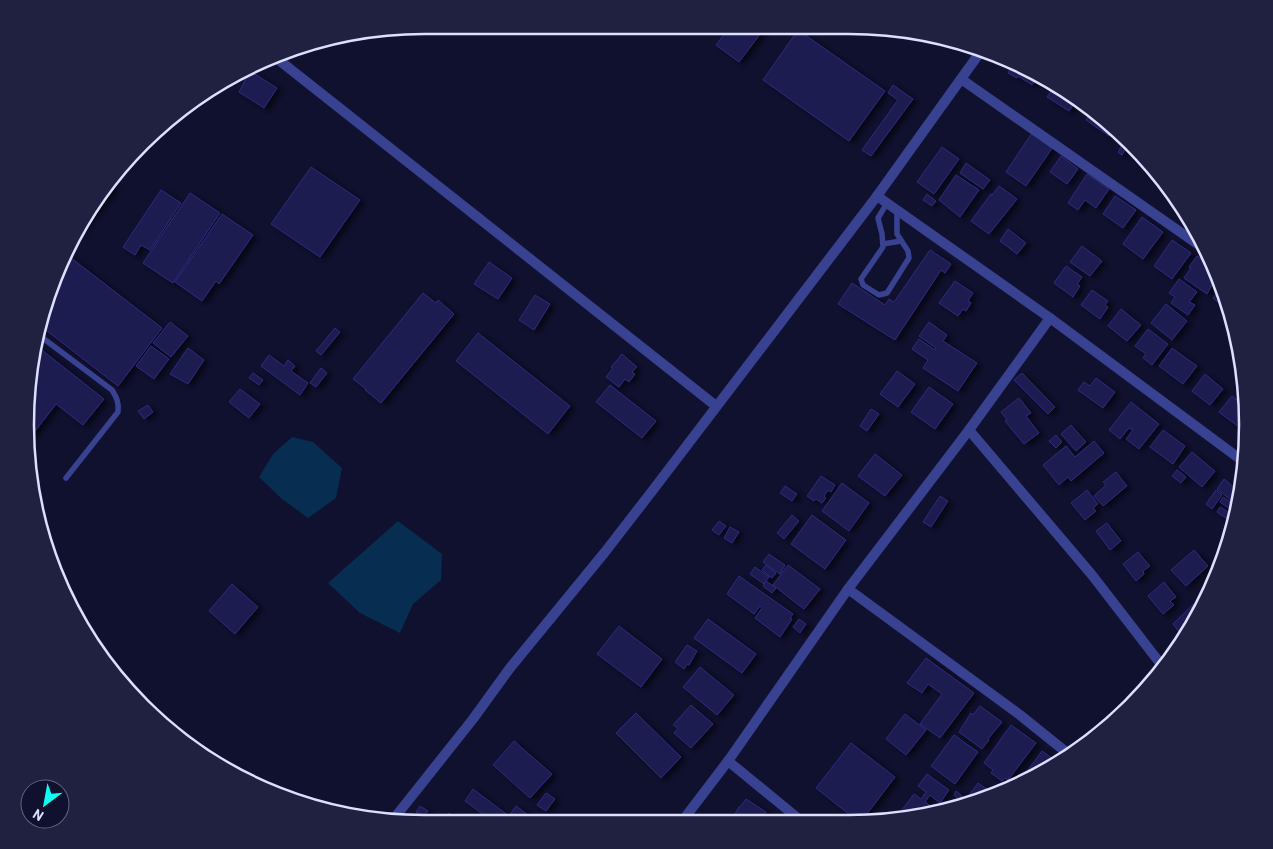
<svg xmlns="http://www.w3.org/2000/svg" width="1273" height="849" viewBox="0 0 1273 849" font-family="Barlow,sans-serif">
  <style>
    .water { fill: #072d51 }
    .building { fill: #1d1a51; stroke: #2e2b7f; filter: url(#shadow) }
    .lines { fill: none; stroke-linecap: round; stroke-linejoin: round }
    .service { stroke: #384291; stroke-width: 5.5 }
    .minor { stroke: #384291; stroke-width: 10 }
    .rim { fill: none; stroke: #dedfff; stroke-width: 2.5 }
  </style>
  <defs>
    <filter id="shadow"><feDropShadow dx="4.5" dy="2.5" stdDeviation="2.5" flood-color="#0009"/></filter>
  </defs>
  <rect width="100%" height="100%" fill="#10102f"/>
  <g class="water">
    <polygon points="292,437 313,442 342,468 336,498 308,518 282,499 259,477 273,454"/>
    <polygon points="398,521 442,554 441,580 413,604 400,633 360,613 328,583"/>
  </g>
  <g class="building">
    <polygon points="731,25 767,25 739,62 716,45"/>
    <polygon points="798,30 885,91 849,141 763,80"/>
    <polygon points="1014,63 1025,66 1038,75 1032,85 1018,76 1017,78 1008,73"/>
    <polygon points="250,71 277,88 264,108 239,92"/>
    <polygon points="893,85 913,99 871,156 862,150 898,100 888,93"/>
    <polygon points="1054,87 1075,102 1069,111 1047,97"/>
    <polygon points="1091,113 1113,129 1109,136 1086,120"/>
    <polygon points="1032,133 1053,147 1026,186 1006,172"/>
    <polygon points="1126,138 1130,142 1122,155 1118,152"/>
    <polygon points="942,147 959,159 934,194 917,182"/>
    <polygon points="1061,156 1078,169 1067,184 1050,172"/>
    <polygon points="1140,156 1146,161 1143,167 1136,162"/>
    <polygon points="966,163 990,180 983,189 960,173"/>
    <polygon points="311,167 360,200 320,257 271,224"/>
    <polygon points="1087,174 1109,189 1096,208 1085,200 1078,210 1068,203"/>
    <polygon points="956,175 979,190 960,217 939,200"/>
    <polygon points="107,182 114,188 77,235 77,234"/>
    <polygon points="999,186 1017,199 989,234 971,221 991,194 992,195"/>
    <polygon points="161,190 181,203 150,250 141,245 135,255 123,247"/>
    <polygon points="190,193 220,213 173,283 143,263"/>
    <polygon points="927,194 936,201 932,206 923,200"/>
    <polygon points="1115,196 1136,210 1123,228 1103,214"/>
    <polygon points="222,214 253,235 219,284 216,281 202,301 175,282"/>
    <polygon points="1142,217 1163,232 1143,259 1123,244"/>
    <polygon points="1008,229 1026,243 1017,254 1000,241"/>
    <polygon points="1172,240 1191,253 1172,279 1154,266"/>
    <polygon points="1082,246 1102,261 1090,276 1070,262"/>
    <polygon points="930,250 951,264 945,273 941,270 895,340 838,304 852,283 885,305 889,299 894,302"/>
    <polygon points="66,254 162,328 118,386 42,327 55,272"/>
    <polygon points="1197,256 1216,269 1218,274 1207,294 1184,278 1191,268 1189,267"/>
    <polygon points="489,262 512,278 498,299 474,284"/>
    <polygon points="1066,266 1082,277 1077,284 1080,286 1073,297 1054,283"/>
    <polygon points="1179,279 1197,292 1189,302 1195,305 1188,315 1171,303 1175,297 1169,293"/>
    <polygon points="955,281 973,293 968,301 971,303 966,311 963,309 958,316 939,303"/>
    <polygon points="1222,287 1227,304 1224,307 1213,298"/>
    <polygon points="1092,290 1108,301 1105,305 1108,307 1100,319 1081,305"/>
    <polygon points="423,293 436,303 438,300 454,314 381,403 365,390 366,389 353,379"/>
    <polygon points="535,295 550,304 534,330 519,320"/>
    <polygon points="1166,304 1187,321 1172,340 1151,323"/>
    <polygon points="1121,309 1141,325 1127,341 1108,326"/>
    <polygon points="170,322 188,336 171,357 153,343"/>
    <polygon points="929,322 947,335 943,341 977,363 958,391 923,368 928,360 912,349 919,339 935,350 936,348 919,336"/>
    <polygon points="335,328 340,332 321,355 316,351"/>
    <polygon points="1148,329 1168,344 1152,365 1143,358 1146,354 1135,346"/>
    <polygon points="478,333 570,406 548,434 456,361"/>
    <polygon points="1240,344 1240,346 1241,356 1235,351"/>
    <polygon points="151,346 169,359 154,379 136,366"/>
    <polygon points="38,347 104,399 83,425 56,404 29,439 26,398"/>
    <polygon points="188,348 204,360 188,384 170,374"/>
    <polygon points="1172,348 1197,366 1183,384 1159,366"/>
    <polygon points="622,354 637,367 632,372 635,374 629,382 625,379 619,387 606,377 613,368 611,367"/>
    <polygon points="269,355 284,366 288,360 295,366 291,371 308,383 300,395 261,366"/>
    <polygon points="321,368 327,373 316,387 310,383"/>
    <polygon points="897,371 915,384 898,407 880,394"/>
    <polygon points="253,373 263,380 259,385 249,378"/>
    <polygon points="1022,373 1055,407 1048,414 1014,380"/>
    <polygon points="1205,374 1223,389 1210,405 1192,391"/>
    <polygon points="1096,378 1115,392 1103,408 1078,390 1084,382 1090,386"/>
    <polygon points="610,385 656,421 642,438 596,402"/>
    <polygon points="929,387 953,404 935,429 911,412"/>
    <polygon points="240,389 260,404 249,418 229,402"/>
    <polygon points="1232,396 1246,407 1247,415 1239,427 1219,412"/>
    <polygon points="1019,398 1031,413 1026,416 1039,433 1024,444 1005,421 1007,420 1001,412"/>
    <polygon points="1131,402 1159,424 1139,449 1126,439 1133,430 1129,428 1120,439 1109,430"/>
    <polygon points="148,405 153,412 144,419 138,411"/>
    <polygon points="871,409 879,414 867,431 860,426"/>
    <polygon points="1071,425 1086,442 1076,451 1061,434"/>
    <polygon points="1163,430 1185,446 1173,464 1150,447"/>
    <polygon points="1056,435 1062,442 1056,448 1049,441"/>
    <polygon points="1094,441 1104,453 1071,481 1068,477 1059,485 1043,465 1066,446 1075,457"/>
    <polygon points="1192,452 1215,471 1202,487 1179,467"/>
    <polygon points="875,454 902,475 885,496 858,476"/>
    <polygon points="1177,470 1186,477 1181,483 1172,476"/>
    <polygon points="1116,472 1127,486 1103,506 1094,496 1106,485 1103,482"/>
    <polygon points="821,476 835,485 831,492 828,490 824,496 826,498 822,503 816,499 814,501 807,496"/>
    <polygon points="1224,479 1241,493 1241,500 1237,505 1217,489"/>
    <polygon points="842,483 869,503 849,531 822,511"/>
    <polygon points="785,486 797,494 792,501 780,493"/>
    <polygon points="1087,490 1098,504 1093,508 1096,511 1085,520 1071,503"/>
    <polygon points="1216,490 1222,495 1212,509 1206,504"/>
    <polygon points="940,496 948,501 931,527 923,522"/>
    <polygon points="1223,497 1236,506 1233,511 1220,502"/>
    <polygon points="1220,507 1229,513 1226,518 1217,512"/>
    <polygon points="792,515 799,521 784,539 777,533"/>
    <polygon points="812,515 846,540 825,569 791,544"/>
    <polygon points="719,521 726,526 719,535 712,530"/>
    <polygon points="1107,523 1121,541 1110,550 1096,531"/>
    <polygon points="730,527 739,532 732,543 724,538"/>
    <polygon points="1194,550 1208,566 1186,586 1171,570"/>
    <polygon points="1138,552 1150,566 1143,571 1144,574 1136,581 1123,564"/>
    <polygon points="769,554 785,565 780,574 763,562"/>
    <polygon points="766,565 776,573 772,578 762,570"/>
    <polygon points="788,565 820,589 804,609 773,585"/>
    <polygon points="755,567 769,577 764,584 750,574"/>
    <polygon points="739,576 793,614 790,618 792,619 780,637 755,618 762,608 760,606 754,614 727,594"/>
    <polygon points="766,581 776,588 772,593 763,586"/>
    <polygon points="1164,582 1176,597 1170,601 1174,605 1163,614 1148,596"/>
    <polygon points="232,584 258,607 235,634 209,611"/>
    <polygon points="1204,594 1206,597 1209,594 1185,639 1173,624"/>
    <polygon points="708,619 756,654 742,673 694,638"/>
    <polygon points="799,619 806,624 800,633 793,627"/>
    <polygon points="619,626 662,659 641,687 597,654"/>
    <polygon points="687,645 697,651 689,665 687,664 684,669 675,662"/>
    <polygon points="926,658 974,693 940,738 920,724 942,694 928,684 922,693 907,683"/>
    <polygon points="700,667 734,695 717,715 683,687"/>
    <polygon points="691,705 713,724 691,748 674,733 678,728 673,725"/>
    <polygon points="980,706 1002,722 988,739 989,740 982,749 959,732 971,713 973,715"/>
    <polygon points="636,713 681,757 661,778 616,733"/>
    <polygon points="905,714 926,730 906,755 886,739"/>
    <polygon points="1011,725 1036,743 1008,780 1005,778 1002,781 991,773 993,770 984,763"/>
    <polygon points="954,735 978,752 955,784 931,766"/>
    <polygon points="514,741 552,774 530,798 493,765"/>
    <polygon points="851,743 895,777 860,823 816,788"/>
    <polygon points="1042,751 1059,763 1017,785"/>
    <polygon points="927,774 949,790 940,803 930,795 925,802 935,809 930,815 895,819 914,794 921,799 926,792 918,786"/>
    <polygon points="978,783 995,795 977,801 969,795"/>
    <polygon points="473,789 509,816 516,806 532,818 527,824 496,824 465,801"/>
    <polygon points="956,791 962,796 959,799 954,795"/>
    <polygon points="546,793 555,799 546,811 537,805"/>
    <polygon points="746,799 766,812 758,824 729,824 739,807 740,807"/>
    <polygon points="957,799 965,805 949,810"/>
    <polygon points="420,806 428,811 423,818 416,812"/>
    <polygon points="449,813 463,824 441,824"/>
    <polygon points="767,814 781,824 760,824"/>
  </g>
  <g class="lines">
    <g class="service">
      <polyline points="887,203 878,218 882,234 883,247 861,279 863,285 879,295 887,293 909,258 908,251 897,234 897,211"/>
      <polyline points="883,244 901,241"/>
      <path d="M40,336l72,54c5,8 7,13 6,22l-52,66"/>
    </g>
    <g class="minor">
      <polyline points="275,57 716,406"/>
      <polyline points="961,79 1206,250"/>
      <polyline points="877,196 1050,318 1244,462"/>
      <polyline points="969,430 1092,575 1163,667"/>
      <polyline points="848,589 1020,715 1071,756"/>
      <polyline points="728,761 805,824"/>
      <polyline points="392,821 473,719 510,668 605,552 656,486 877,196 981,51"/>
      <polyline points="680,824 728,761 848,589 969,430 1050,318"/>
    </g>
  </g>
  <path d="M0 0H1273V849H0ZM424 34H849A390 390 0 0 1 1239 424V425A390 390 0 0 1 849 815H424A390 390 0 0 1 34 425V424A390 390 0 0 1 424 34Z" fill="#202140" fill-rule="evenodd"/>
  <path class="rim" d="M424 34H849A390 390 0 0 1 1239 424V425A390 390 0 0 1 849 815H424A390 390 0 0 1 34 425V424A390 390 0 0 1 424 34Z"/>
  <g transform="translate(45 804) rotate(212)"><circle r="24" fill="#10102f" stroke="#626382"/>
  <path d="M0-4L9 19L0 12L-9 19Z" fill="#0afff2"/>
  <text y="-8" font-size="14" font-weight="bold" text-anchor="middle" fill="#dedfff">N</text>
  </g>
</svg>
